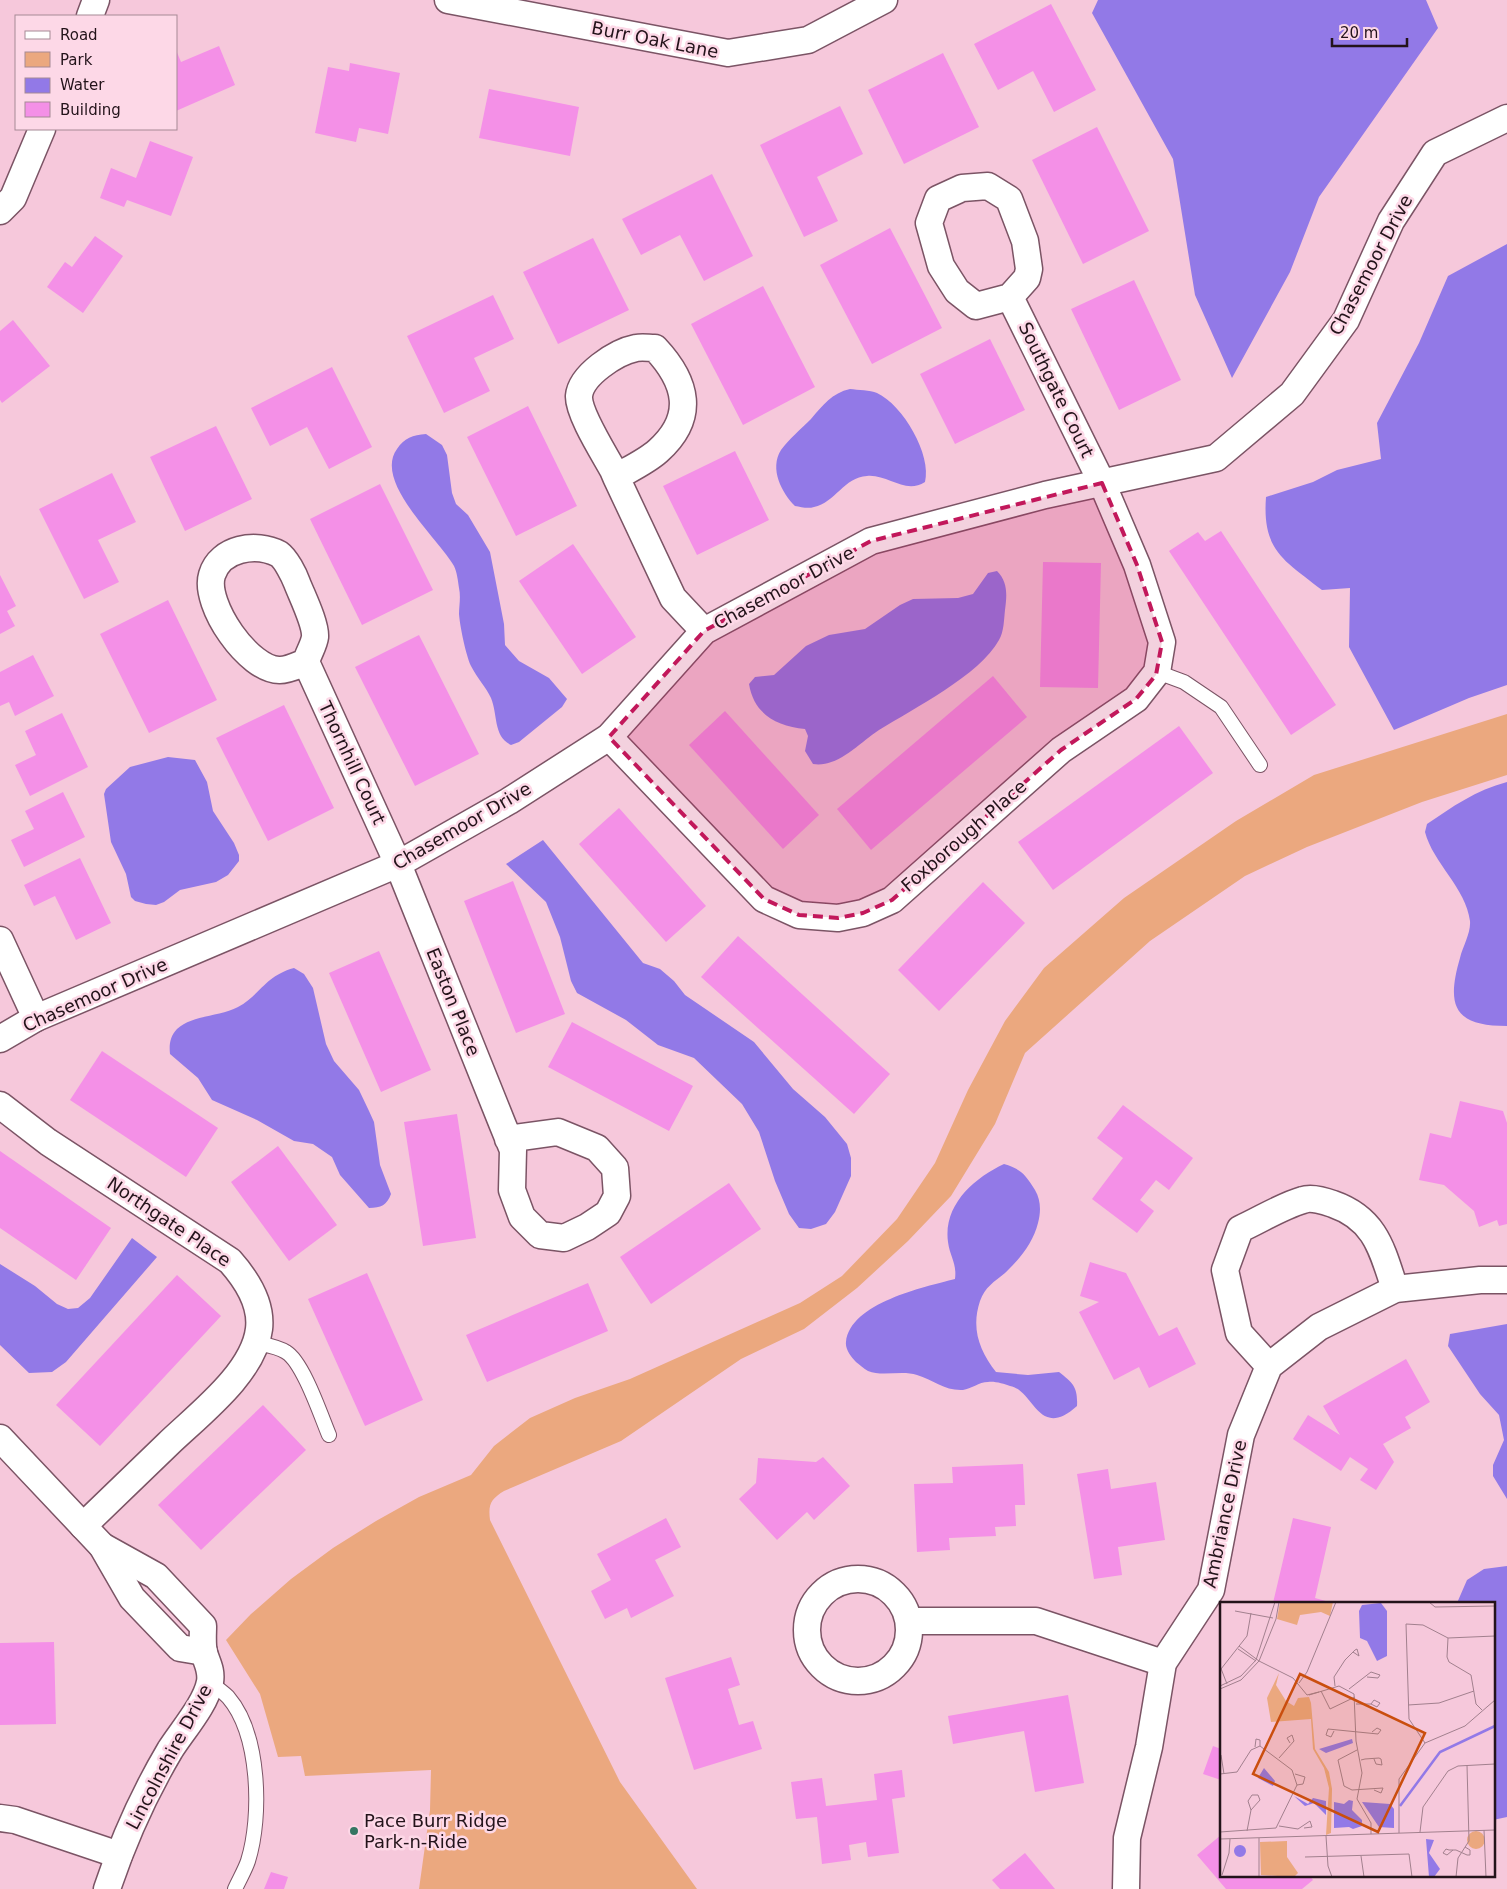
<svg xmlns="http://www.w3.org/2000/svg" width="1507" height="1889" viewBox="0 0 1507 1889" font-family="'DejaVu Sans',sans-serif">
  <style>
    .green { fill: #eba87f }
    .water { fill: #9279e7 }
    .building { fill: #f490e7 }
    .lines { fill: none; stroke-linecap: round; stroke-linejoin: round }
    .lane-casing { stroke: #7b5465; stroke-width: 16 }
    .street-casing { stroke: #7b5465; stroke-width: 29 }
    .lane { stroke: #fff; stroke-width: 14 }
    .street { stroke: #fff; stroke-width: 26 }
    .marked { fill: #c2185b; fill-opacity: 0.2; stroke: #c2185b; stroke-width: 4; stroke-dasharray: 10 6; stroke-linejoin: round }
    .poi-dot { fill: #357562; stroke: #fdd8e7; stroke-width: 2 }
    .labels { text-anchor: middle; stroke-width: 5; stroke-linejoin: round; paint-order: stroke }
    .street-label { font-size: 18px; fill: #23131a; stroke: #fdd8e7 }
    .poi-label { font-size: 18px; fill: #23131a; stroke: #fdd8e7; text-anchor: start }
    .inset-river { fill: none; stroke: #9279e7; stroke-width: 2.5 }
    .inset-road { fill: none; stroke: #a2808e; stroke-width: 1 }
    .view { fill: #ca4e0e; fill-opacity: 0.15; stroke: #ca4e0e; stroke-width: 2.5 }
    .inset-edge { fill: none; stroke: #23131a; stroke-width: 2.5 }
  </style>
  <rect width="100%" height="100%" fill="#f6c8db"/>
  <path class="green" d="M1507,714v61l-85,27 -115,45 -62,29 -95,65 -125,112 -30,71 -44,72 -43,45 -51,47 -53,41 -63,30 -120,82 -117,50c-13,8 -16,13 -14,29l130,262 77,107h-278l11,-79 1,-40 -126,6 -4,-20 -23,1 -18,-63 -34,-54 25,-26 40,-35 42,-31 43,-27 43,-24 52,-22 23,-29 36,-28 45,-20 55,-19 170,-76 42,-27 55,-57 38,-56 33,-73 37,-69 39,-53 80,-70 112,-77 78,-46z"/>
  <g class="water">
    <polygon points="1098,0 1426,0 1438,28 1319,197 1290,272 1232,378 1195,295 1173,159 1092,13"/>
    <path d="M1507,244v441l-38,13 -75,32 -45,-83 1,-59 -28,2c-38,-30 -60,-39 -56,-93l47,-15 24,-12 44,-11 -4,-36 42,-80 29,-67z"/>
    <path d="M850,389c8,1 20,1 27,4 26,12 55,62 48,89 -20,13 -37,-8 -58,-6 -23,1 -32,27 -53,31 -6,2 -13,0 -19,-1 -13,-13 -26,-37 -14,-56 8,-11 20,-21 30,-31 12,-14 21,-26 39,-30z"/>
    <path d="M426,434l16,11 5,10 5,38 4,11 12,11 22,37 14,72 1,21 14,16 30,17 18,21 -5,8 -43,35 -8,3c-18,-9 -13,-30 -20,-47 -5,-11 -14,-20 -20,-32 -5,-11 -11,-39 -12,-52 0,-8 2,-17 0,-26 -1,-7 -2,-16 -5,-22 -15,-27 -81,-84 -57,-117 7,-11 16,-14 29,-15z"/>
    <path d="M997,571c11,11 10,24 8,39 -1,9 -1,22 -6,30 -19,35 -86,69 -120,90 -20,13 -41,38 -66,34l-8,-13 3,-15 -3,-7c-29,-3 -51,-15 -56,-45l6,-7 19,-2 32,-29 23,-11 36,-6 35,-24 13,-6 45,-1 15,-4 15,-21z"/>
    <polygon points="168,757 195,760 207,782 213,811 234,843 239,855 239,861 228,875 216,882 180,890 164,902 156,905 146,904 135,901 131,897 126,874 111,842 104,794 106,789 130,767"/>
    <path d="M1507,782v244c-53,0 -61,-20 -47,-68 3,-12 11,-25 10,-37 -4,-33 -37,-58 -45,-89l2,-8c25,-17 49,-34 80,-42z"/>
    <polygon points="543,840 643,963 660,969 674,981 685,995 754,1042 793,1089 825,1117 847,1144 851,1158 851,1176 835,1212 826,1224 811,1229 799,1228 789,1214 775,1181 759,1132 742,1104 694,1058 658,1045 626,1020 577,993 571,981 560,937 546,902 506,864"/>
    <path d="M294,968l10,6 9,14 13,56 8,17 25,29 10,21 5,11 6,43 11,29c-4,11 -10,14 -22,14l-29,-33 -8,-18 -19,-13 -19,-3 -37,-21 -45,-20 -14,-22 -28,-24c-1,-9 0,-18 7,-25 15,-14 42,-12 61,-22 22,-12 27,-31 56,-39z"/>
    <path d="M1004,1164c17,5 21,10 31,26 6,10 6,22 3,33 -5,20 -18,36 -33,50 -11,9 -20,14 -25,28 -9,27 -1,49 16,71l32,3 31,-3c14,11 19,15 18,34 -39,35 -43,-16 -67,-20 -6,-2 -15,-5 -22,-4 -9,0 -17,7 -25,8 -18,1 -30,-10 -46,-15 -15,-5 -35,2 -49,-4 -4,-2 -9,-7 -12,-9 -5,-5 -11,-13 -10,-20 4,-39 78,-55 109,-63 2,-16 -5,-22 -7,-37 -5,-37 26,-64 56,-78z"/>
    <polygon points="132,1238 157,1257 66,1362 52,1372 29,1373 0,1345 0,1264 35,1286 57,1304 68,1309 78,1308 90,1298"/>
    <polygon points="1507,1324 1507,1499 1493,1476 1493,1465 1504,1440 1499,1415 1480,1394 1448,1346 1450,1334"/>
    <polygon points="1507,1566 1507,1817 1493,1820 1493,1603 1457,1603 1467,1580 1484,1569"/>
  </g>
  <g class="building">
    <polygon points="1051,4 1096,90 1054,112 1033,71 998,90 974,44"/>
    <polygon points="219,46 235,85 176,111 176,50 181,62"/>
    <polygon points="943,53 979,127 904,164 868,90"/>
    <polygon points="350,63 400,73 388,134 359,128 356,142 315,133 328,67 349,71"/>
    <polygon points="489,89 579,107 570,156 479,138"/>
    <polygon points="840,106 863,154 817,177 838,221 804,237 760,145"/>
    <polygon points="1097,127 1149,231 1083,264 1032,160"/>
    <polygon points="150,141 193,157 171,216 127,200 124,207 100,198 111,168 136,178"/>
    <polygon points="712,174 753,256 704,281 680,235 641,255 622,219"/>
    <polygon points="890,228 942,328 872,364 820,265"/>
    <polygon points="95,236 123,256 83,313 47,287 65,262 72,267"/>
    <polygon points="593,238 629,310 558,344 523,272"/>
    <polygon points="1134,280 1181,380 1119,410 1071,309"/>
    <polygon points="763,286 815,387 743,425 691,324"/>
    <polygon points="493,295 514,339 474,358 490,391 444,413 407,336"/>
    <polygon points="13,320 50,366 2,403 0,400 0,331"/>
    <polygon points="990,339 1025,410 955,444 920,374"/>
    <polygon points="332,367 372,447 329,469 307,427 270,446 251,408"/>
    <polygon points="528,406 577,506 516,536 467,437"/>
    <polygon points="216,426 252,499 185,531 150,457"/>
    <polygon points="735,451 769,520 697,555 663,486"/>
    <polygon points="112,473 136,522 98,540 119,582 84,599 39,509"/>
    <polygon points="380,484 433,590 362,625 310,519"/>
    <polygon points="1221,531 1336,705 1291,735 1169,551 1198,532 1205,541"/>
    <polygon points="573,544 636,637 582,674 519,581"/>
    <polygon points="1043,562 1101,563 1098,688 1040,687"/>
    <polygon points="0,575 16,606 7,611 15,626 0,634"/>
    <polygon points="168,600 217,700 149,733 100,634"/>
    <polygon points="419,635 479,754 415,786 355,667"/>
    <polygon points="33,655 54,696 15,716 9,702 0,706 0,672"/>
    <polygon points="993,676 1027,717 871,850 837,809"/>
    <polygon points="284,705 334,808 268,841 216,738"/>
    <polygon points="725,711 819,815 783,849 689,745"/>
    <polygon points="62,713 88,767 30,796 15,765 36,755 25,731"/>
    <polygon points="1179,726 1213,773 1053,890 1018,842"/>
    <polygon points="63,792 85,837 24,867 11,840 34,829 25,811"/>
    <polygon points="619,808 706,906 666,942 579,844"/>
    <polygon points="80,858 111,923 76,940 55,896 34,906 24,885"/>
    <polygon points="513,881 565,1014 516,1033 464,901"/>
    <polygon points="983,882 1025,923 939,1011 898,970"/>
    <polygon points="738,936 890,1074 854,1114 701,977"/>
    <polygon points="379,951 431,1070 381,1092 329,973"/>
    <polygon points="572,1022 693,1086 669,1131 548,1067"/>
    <polygon points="102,1051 218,1128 186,1177 70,1100"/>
    <polygon points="1460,1101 1503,1111 1507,1123 1507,1224 1499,1226 1497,1220 1479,1227 1474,1211 1444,1185 1419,1180 1430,1133 1451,1138"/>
    <polygon points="1123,1105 1193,1158 1169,1190 1156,1180 1140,1200 1154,1211 1137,1233 1092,1199 1123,1158 1097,1138"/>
    <polygon points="457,1114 476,1238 423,1246 404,1122"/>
    <polygon points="278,1146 337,1225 289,1261 231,1182"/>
    <polygon points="0,1151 111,1228 76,1280 0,1228"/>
    <polygon points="729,1183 761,1229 651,1304 620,1257"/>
    <polygon points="1090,1262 1126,1273 1159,1336 1177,1327 1196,1364 1149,1388 1139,1367 1114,1380 1079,1312 1099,1302 1080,1296"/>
    <polygon points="367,1273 423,1400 365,1426 308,1299"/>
    <polygon points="177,1275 221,1316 100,1446 56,1405"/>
    <polygon points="588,1283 608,1331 487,1382 466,1335"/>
    <polygon points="1406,1359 1430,1402 1405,1417 1411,1428 1383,1444 1394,1462 1376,1490 1360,1480 1368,1469 1350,1457 1341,1471 1293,1439 1308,1415 1340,1435 1323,1406"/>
    <polygon points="263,1405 306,1450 201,1550 158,1505"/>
    <polygon points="823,1457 850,1486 814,1520 807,1512 777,1540 739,1499 756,1483 758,1458 816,1462"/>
    <polygon points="1023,1464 1025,1505 1015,1505 1016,1526 995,1527 996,1536 949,1538 950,1550 917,1552 914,1484 953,1483 952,1467"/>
    <polygon points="1108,1469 1111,1489 1156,1482 1165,1540 1118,1547 1122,1575 1094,1579 1077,1474"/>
    <polygon points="666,1518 681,1547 655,1560 674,1596 631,1618 627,1608 605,1619 591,1591 611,1580 597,1554"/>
    <polygon points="1293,1518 1331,1527 1315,1598 1333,1603 1273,1603"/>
    <polygon points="54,1642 56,1724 0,1725 0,1643"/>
    <polygon points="731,1657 740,1685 728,1689 739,1725 753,1721 762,1749 694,1770 665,1678"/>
    <polygon points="1068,1695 1084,1783 1035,1792 1024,1731 953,1744 948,1716"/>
    <polygon points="1213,1746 1221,1749 1221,1780 1203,1774"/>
    <polygon points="902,1770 905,1797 892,1799 899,1853 868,1857 866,1842 849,1845 851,1860 822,1864 817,1817 796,1819 791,1782 822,1778 826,1806 877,1800 874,1774"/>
    <polygon points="1221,1835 1221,1875 1309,1875 1313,1880 1302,1889 1226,1889 1197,1855"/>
    <polygon points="1025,1853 1055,1889 1000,1889 992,1880"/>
    <polygon points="271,1872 288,1877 284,1889 264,1889"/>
  </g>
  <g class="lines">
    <defs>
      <g id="lane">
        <polyline points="1157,672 1184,682 1221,707 1260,765"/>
        <path d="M256,1343c10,2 21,3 30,9 17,10 35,64 43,83"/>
        <path d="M210,1683c6,4 13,9 18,14 32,37 34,119 20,164 -3,9 -9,19 -13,28"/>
      </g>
      <g id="street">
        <polyline points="448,0 728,53 808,40 884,0"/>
        <polyline points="90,16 96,0"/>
        <polyline points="0,211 13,198 42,129"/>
        <path d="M616,477c14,-8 31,-16 42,-26 38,-34 29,-69 -3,-103 -6,0 -13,-1 -19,0 -20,4 -55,27 -57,48 -1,17 26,59 34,74l3,7 57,121 31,33"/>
        <path d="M306,662c-8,3 -18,8 -26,8 -31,1 -77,-66 -68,-95 8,-27 44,-33 67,-21 7,5 15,21 18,29 5,13 19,41 18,54 -1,8 -7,17 -9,25l92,202 104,259 11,27 -1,40 10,27 18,18 24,3 23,-11 21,-14 9,-17 -2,-28 -18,-20 -39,-16 -50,7"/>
        <polyline points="609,737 764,899 799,915 838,918 863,913 892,900 1061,750 1136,699 1157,672 1162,642 1137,565 1102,483 1010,297 976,306 957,291 941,266 929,223 938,199 962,188 988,186 1009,199 1025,241 1029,269 1027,278 1010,297"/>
        <polyline points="0,940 36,1018"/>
        <polyline points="0,1039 36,1018 398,864 509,801 609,737 704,631 871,541 1045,495 1216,458 1292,394 1346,320 1391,221 1435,153 1507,118"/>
        <path d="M0,1105l48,37 182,119c16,18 32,43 29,68 -5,44 -61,86 -91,115 -28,27 -57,55 -85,82"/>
        <path d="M1269,1366l-30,-33 -14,-63 15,-41c20,-9 42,-23 63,-29 8,-3 22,1 30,4 43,15 49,46 62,85"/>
        <polyline points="0,1438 102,1546 132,1598 180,1648 204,1652"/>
        <path d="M102,1546l54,30 47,50c0,8 -1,19 1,27 3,10 8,17 6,29 -4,22 -28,49 -40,68 -26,44 -47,91 -63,139"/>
        <circle cx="858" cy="1630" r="51"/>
        <polyline points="909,1621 1036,1621 1163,1663"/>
        <polyline points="0,1818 15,1820 119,1855"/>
        <polyline points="1126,1889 1127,1838 1149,1747 1163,1663 1211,1590 1241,1435 1269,1366 1319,1327 1395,1289 1480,1280 1507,1280"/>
      </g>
    </defs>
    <use href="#lane" class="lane-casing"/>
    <use href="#street" class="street-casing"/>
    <use href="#lane" class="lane"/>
    <use href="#street" class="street"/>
  </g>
  <path class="marked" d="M1102,483l35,82 25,77 -6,33 -20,24 -75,51 -169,150 -29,13 -25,5 -39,-3 -35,-16 -155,-162 95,-106 167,-90z"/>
  <circle class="poi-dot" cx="354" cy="1831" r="5"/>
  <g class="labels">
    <g class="street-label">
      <text transform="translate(655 40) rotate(11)" y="6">Burr Oak Lane</text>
      <text transform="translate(1371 265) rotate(-62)" y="6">Chasemoor Drive</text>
      <text transform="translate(1056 390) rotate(64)" y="6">Southgate Court</text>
      <text transform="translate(784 588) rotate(-28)" y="6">Chasemoor Drive</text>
      <text transform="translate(352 763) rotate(65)" y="6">Thornhill Court</text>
      <text transform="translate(462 826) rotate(-30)" y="6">Chasemoor Drive</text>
      <text transform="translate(964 836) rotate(-41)" y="6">Foxborough Place</text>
      <text transform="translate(95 995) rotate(-24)" y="6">Chasemoor Drive</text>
      <text transform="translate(453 1002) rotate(68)" y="6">Easton Place</text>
      <text transform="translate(169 1222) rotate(34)" y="6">Northgate Place</text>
      <text transform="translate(1225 1514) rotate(-78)" y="6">Ambriance Drive</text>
      <text transform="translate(169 1757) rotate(-62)" y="6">Lincolnshire Drive</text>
    </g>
    <g class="poi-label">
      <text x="364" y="1827">Pace Burr Ridge<tspan x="364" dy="21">Park-n-Ride</tspan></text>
    </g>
  </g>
  <g transform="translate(1220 1602)">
    <rect width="275" height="275" fill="#f6c8db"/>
    <path d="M60,0h53l-3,14 -9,-4 -21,3 -3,10 -20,-6zM59,71l-3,12 10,16 8,5 4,-8 11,-1 2,6 4,46 14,23 3,17 -1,44 -5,2 3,-47 -5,-20 -11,-19 -2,-30 -40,3 -4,-24zM247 238a9 9 0 1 1 18 0a9 9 0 1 1-18 0ZM67,239v16l11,16 -4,4 -33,-2 -1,-33z" fill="#eba87f"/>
    <path d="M161,1l6,8v45l-10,5 -10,-20 -7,-3 -1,-27 3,-6zM132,137l1,4 -27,10 -7,-4zM44,166l11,13 -2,5 -15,-8zM74,194l14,8 5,-6 13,3v14l-12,-12 -9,3zM129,198l4,1 -1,9 10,10v6l-9,3 -4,-2 -15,1v-26l10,2zM142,200l28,2 4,5v19l-15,-1zM206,237l8,1 -5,13 11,16 -6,8h-5zM14 249a6 6 0 1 1 12 0a6 6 0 1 1-12 0Z" fill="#9279e7"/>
    <path class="inset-river" d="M180,204l40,-54 55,-26"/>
    <path class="inset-road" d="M209,0l6,5 60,-1M15,9l38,7M228,36l-1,19 2,5 22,13 5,29 6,6M19,44l20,15 34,17 14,17 12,-3M18,47l18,12M0,64l7,18M1,67l26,-33 4,-23M79,81l8,-11 29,-70M0,84l21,-10 15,-16 19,-58M115,84l-1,-9 11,-17 10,-10 2,-1 2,7 -6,-4M0,87l21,-9 18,-19 17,-42 3,-17M129,87l22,-17 9,3 -2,3 -11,-1M101,89l9,18 25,-12M89,93l30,-9 15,8 2,47 6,32 -5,26 14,24v11M136,102h15l3,-4 6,3 -3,4 -6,-3M188,103l31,-2 35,-12M114,129l-3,6 -5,-2 2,-6 50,5 3,-4 -4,-2 -5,4M205,141l-16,-24 -3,-95 17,1 25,13 47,-2M35,145l1,-8 4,1v6M137,148l-19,10 6,26 8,4 31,-2 -2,5 -7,-3M1,153l3,19M59,156l15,-17 -2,-6 -5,3 3,5M141,158l4,-1 14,-1 2,1 1,6 -6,-1 -2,-5M0,172l17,-2 14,-22 9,-4 32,24 5,15 -21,43 -56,4M75,172l10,3 -2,7 -6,1M59,224l19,3 12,-8 2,6 -8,1M264,228l2,47M27,229l4,-21 -3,-9 4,-6h6l2,5 -9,10M200,230l3,-25 25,-36 10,-5 37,-2M179,231v-54l26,-36 40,-17 30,-26M106,234l2,30 4,11M39,236v39M0,237l275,-9M233,248l-6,5 -4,-2 3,-4 3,1h7l11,5h3v-5l-5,-3M141,254l3,21M85,255l104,-3 3,23M2,273l7,-22 1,-14M236,275l2,-19 11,-17 -2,-76"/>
    <path class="view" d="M80,72l125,59 -47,99 -125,-58z"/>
    <rect width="275" height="275" class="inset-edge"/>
  </g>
  <rect x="15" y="15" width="162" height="115" fill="#fdd8e7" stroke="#a68995"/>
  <rect x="25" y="31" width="25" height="8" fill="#ffffff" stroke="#a68995"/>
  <text x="60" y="40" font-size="15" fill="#23131a">Road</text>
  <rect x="25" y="52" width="25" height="15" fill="#eba87f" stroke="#a68995"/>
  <text x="60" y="65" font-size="15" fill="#23131a">Park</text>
  <rect x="25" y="78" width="25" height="15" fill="#9279e7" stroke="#a68995"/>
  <text x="60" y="90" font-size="15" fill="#23131a">Water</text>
  <rect x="25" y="102" width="25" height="15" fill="#f490e7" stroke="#a68995"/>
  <text x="60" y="115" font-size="15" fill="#23131a">Building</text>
  <path d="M1332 38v8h75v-8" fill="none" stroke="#23131a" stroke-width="2.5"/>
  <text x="1340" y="38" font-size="15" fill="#23131a" stroke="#fdd8e7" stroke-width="4" paint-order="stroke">20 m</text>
</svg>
